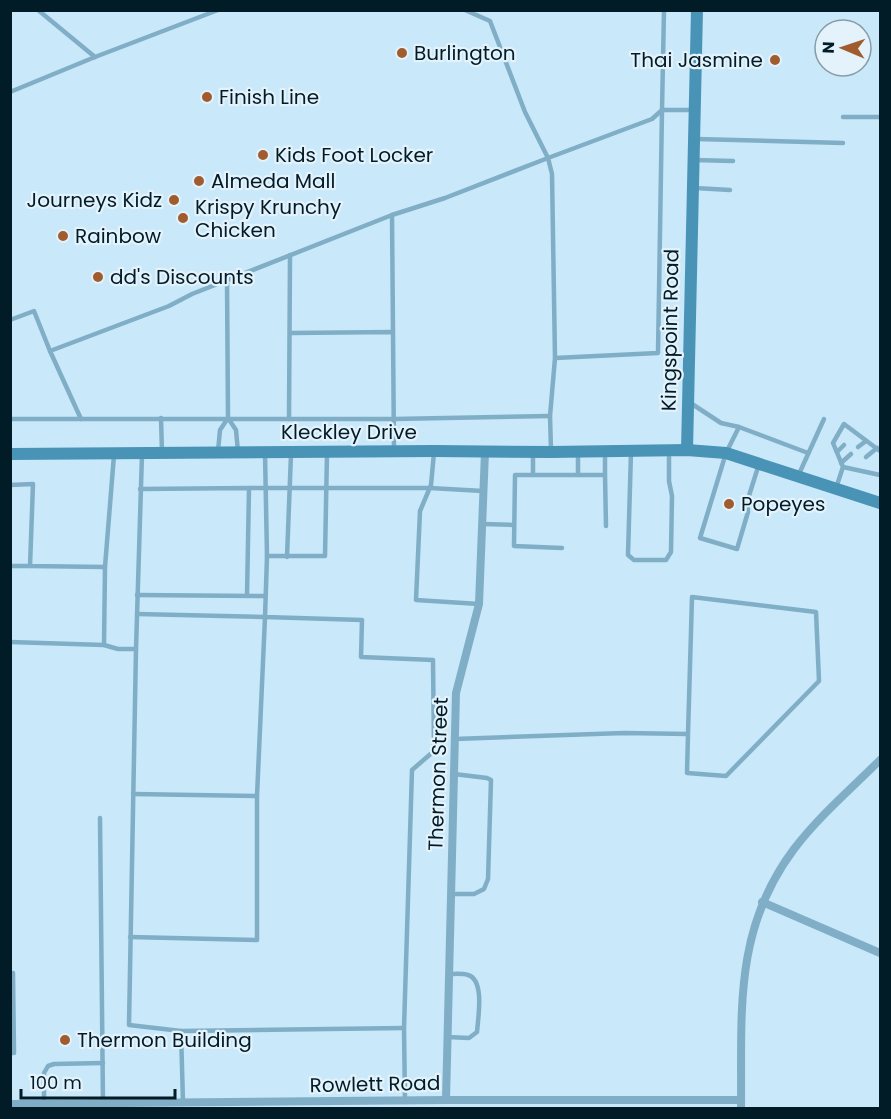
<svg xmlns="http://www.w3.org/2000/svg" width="891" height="1119" viewBox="0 0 891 1119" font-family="Poppins,sans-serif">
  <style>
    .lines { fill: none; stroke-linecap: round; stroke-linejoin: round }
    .lane { stroke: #80aec6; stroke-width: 4.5 }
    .street { stroke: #80aec6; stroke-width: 8 }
    .secondary { stroke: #4993b7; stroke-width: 12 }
    .poi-dot { fill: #a05c2e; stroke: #e3f2fb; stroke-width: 2 }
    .labels { text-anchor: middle; stroke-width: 4.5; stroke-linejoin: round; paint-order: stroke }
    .poi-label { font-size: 20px; fill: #011b27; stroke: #e3f2fb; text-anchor: start }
    .street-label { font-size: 20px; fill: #011b27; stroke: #e3f2fb }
  </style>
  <rect width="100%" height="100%" fill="#c9e8f9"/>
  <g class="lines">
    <g class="lane">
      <polyline points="38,10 95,57"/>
      <polyline points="10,92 95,57 218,10"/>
      <polyline points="843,117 880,117"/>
      <polyline points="696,139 843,143"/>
      <polyline points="694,160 733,161"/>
      <polyline points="695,188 730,190"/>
      <polyline points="392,215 393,332"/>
      <polyline points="10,320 34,311 50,351 169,306 192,294 392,215 445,198 548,158 525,112 490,21 465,10"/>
      <polyline points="290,333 393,332 394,451"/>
      <polyline points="50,351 81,419"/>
      <polyline points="555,358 658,353 662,110 694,110"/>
      <polyline points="689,402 721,423 739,427 808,453"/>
      <polyline points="161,418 162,452"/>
      <polyline points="228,418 236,430 238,452"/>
      <polyline points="10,419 394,419 550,416"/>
      <polyline points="289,419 290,255"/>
      <polyline points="739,427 726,453 700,538 737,549 748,512 747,502 759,464"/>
      <polyline points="858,447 866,441"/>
      <polyline points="551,450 550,416 555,358 552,174 548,158 652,119 662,110 664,10"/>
      <polyline points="218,451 220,430 228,418 227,279"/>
      <polyline points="533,452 533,475 515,475 514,546 562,548"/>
      <polyline points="631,452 628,555 634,560 666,560 671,552 672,496 669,481 669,451"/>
      <polyline points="837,452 844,445"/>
      <polyline points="265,453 267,556 265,617 362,620 361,657 433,660 434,751 412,770 404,1028 405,1101"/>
      <polyline points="434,453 431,485 420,511 416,600 479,604"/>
      <polyline points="142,454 136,649 129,1025 181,1031 404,1028"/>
      <polyline points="866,457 877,448"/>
      <polyline points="841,463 851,454"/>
      <polyline points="843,467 833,443 844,424 880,451"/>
      <polyline points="799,474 824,419"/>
      <polyline points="533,475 605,475 606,526"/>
      <polyline points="578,475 578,454"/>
      <polyline points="605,475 605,452"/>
      <polyline points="10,485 33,484 30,566 105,567"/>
      <polyline points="249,488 430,488 483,491"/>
      <polyline points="836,488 843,467 880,475"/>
      <polyline points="140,489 249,488 247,596"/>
      <polyline points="483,524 514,525"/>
      <polyline points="267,556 325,556 327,453"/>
      <polyline points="287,557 291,454"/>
      <polyline points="10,566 30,566"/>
      <polyline points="137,595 265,596"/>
      <polyline points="10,642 104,645 118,649 136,649"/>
      <polyline points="104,645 105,567 114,455"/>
      <polyline points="455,739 624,733 688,734 692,597 816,612 819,681 726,776 687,773 688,734"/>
      <polyline points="133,794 257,796 265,617 137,614"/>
      <polyline points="100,818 103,1104"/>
      <polyline points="451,894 474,894 484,889 488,879 491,780 487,778 454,774"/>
      <polyline points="130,937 257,940 257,796"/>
      <polyline points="10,973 13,973 14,1053 10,1053"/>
      <polyline points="181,1031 183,1103"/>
      <path d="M447,1037l22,1 8,-6c1,-14 8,-52 -9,-57 -6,-2 -13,-1 -19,-1"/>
      <polyline points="44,1103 44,1073 48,1066 54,1064 103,1063"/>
    </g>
    <g class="street">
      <polyline points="762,902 880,953"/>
      <polyline points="446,1100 456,693 479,604 485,452"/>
      <polyline points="10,1104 446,1100 741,1100"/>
      <path d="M741,1108c1,-95 -8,-178 53,-259 25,-33 57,-60 86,-89"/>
    </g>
    <g class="secondary">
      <polyline points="687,450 697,10"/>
      <polyline points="10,454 434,451 551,452 687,450 726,453 880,503"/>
    </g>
  </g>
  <g class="poi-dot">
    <circle cx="402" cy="53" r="6"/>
    <circle cx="775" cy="60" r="6"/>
    <circle cx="207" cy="97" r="6"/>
    <circle cx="263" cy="155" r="6"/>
    <circle cx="199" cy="181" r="6"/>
    <circle cx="174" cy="200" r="6"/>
    <circle cx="183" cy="218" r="6"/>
    <circle cx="63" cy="236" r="6"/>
    <circle cx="98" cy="277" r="6"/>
    <circle cx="729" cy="504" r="6"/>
    <circle cx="65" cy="1040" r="6"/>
  </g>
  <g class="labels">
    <g class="poi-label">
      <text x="414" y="60">Burlington</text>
      <text x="763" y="67" text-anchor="end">Thai Jasmine</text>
      <text x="219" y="104">Finish Line</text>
      <text x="275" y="162">Kids Foot Locker</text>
      <text x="211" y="188">Almeda Mall</text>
      <text x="162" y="207" text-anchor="end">Journeys Kidz</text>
      <text x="195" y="214">Krispy Krunchy<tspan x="195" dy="23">Chicken</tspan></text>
      <text x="75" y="243">Rainbow</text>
      <text x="110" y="284">dd's Discounts</text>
      <text x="741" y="511">Popeyes</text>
      <text x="77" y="1047">Thermon Building</text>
    </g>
    <g class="street-label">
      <text transform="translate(670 330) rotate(-89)" y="7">Kingspoint Road</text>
      <text x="349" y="439">Kleckley Drive</text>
      <text transform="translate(438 774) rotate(-88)" y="7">Thermon Street</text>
      <text transform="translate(375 1084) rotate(-1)" y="7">Rowlett Road</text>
    </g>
  </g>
  <rect width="891" height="1119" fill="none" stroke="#011b27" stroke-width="24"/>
  <g transform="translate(843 48) rotate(272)"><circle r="28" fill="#e3f2fb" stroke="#899ca6" stroke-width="1.5"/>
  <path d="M0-4.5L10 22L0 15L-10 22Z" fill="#a05c2e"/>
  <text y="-9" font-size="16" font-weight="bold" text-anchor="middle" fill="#011b27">N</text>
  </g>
  <path d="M21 1089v9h154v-9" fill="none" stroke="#011b27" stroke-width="3"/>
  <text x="30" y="1089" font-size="18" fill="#011b27" stroke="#e3f2fb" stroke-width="4.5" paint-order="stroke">100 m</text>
</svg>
